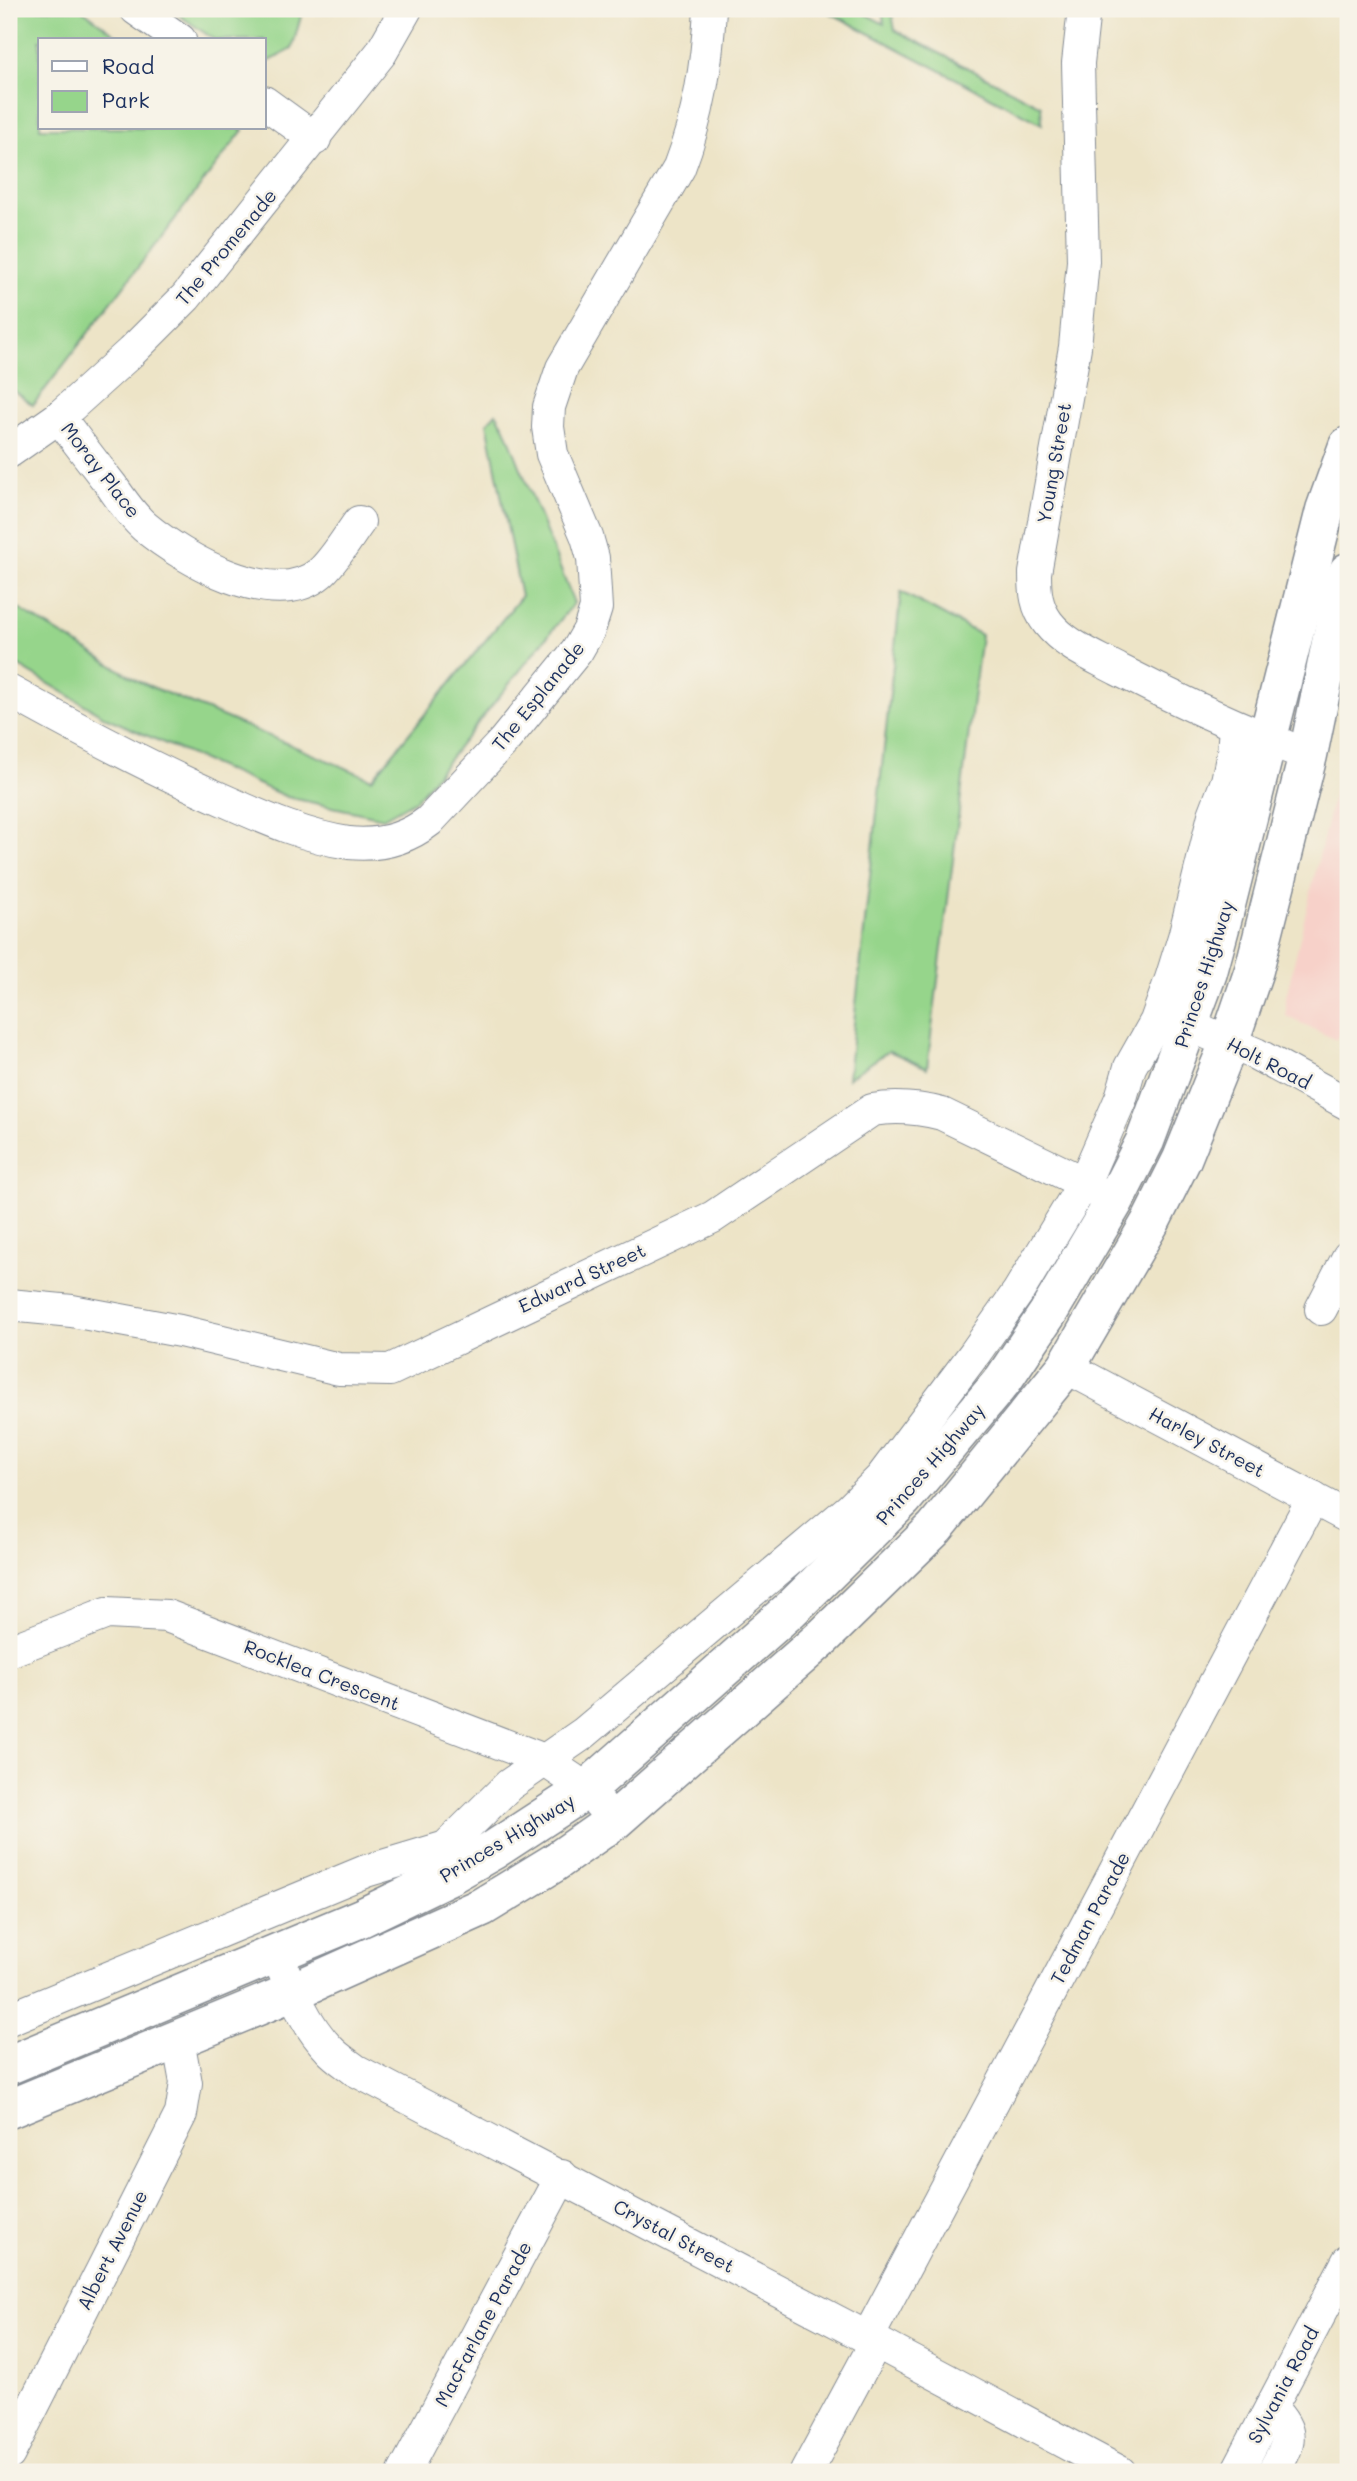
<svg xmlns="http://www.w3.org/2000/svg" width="1357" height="2481" viewBox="0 0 1357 2481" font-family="Mali,sans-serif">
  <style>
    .built { fill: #f7d1c9 }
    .green { fill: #96d58b; stroke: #588274; stroke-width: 2 }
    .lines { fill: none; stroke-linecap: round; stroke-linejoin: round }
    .minor-casing { stroke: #848a92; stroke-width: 34 }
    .highway-casing { stroke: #848a92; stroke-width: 41 }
    .minor { stroke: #fff; stroke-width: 32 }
    .highway { stroke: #fff; stroke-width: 38 }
    .labels { text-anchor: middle; stroke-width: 5; stroke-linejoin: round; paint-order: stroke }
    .street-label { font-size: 19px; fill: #1b2f5e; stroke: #f7f3e8 }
  </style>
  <rect width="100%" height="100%" fill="#f7f3e8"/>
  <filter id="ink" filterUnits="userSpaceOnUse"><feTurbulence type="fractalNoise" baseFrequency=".0143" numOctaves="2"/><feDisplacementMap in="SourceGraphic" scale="14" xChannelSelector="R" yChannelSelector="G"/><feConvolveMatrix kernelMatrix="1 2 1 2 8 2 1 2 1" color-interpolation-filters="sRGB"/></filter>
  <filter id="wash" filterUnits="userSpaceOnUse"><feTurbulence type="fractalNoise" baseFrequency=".00686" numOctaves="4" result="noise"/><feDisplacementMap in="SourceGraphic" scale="28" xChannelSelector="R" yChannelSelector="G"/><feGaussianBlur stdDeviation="1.57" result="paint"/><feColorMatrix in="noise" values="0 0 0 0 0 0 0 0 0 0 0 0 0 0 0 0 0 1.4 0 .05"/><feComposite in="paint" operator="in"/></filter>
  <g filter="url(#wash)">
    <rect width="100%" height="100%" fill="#ede4c7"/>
    <polygon class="built" points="1348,733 1348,1017 1336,1040 1286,1016 1286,997"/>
    <g class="green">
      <polygon points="9,9 81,9 123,40 40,40 40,128 239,128 243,130 33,405 9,387"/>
      <polygon points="170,9 303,9 292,49 264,64 264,40 215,40"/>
      <polygon points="823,9 856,9 884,24 882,9 891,9 895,30 1041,106 1042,124"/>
      <polygon points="496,413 505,428 574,603 417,799 383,818 287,797 107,718 9,660 9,603 140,682 372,779 521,597 487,423"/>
      <polygon points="901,592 981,635 927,1068 889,1051 848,1078"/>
    </g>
  </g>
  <g filter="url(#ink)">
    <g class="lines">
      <defs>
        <g id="minor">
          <polyline points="136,9 180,40"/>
          <path d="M1084,9l-6,54 5,198 -8,86 -40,226c0,19 1,34 13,50 17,22 47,34 71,47 62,32 124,60 189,85"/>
          <polyline points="264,102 315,139"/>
          <path d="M59,417c17,23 34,45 52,68 10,14 20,30 34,42 37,31 129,85 175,46 14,-12 28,-36 39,-51"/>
          <polyline points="9,452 59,417 131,352 186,297 381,53 406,9"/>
          <path d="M9,691c72,40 143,78 219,111 38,17 79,35 121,41 29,3 57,-4 80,-22l74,-79 74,-91 12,-21 7,-22 -3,-50 -6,-21 -35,-83 -4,-27 1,-20 13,-39 117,-200c20,-52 28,-103 31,-159"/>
          <polyline points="1189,1025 1256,1054 1348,1104"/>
          <path d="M9,1305l63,6 108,20 159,38 51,1 323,-153 159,-107c25,-4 46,-2 70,4l142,69 17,11"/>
          <polyline points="1321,1309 1348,1257"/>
          <polyline points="1066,1367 1348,1517"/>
          <polyline points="9,1651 107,1613 167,1616 544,1760 587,1789 614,1821"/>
          <path d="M276,1952c14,34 27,70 53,97 7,8 17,14 26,21l521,272 244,130"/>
          <polyline points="9,2019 366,1871 446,1847 509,1785 584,1733 850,1509 881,1478 975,1353 1018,1292 1084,1183 1121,1098 1130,1067 1156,1021 1171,979 1184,937 1214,815 1227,781 1233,753 1235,727"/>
          <polyline points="868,2337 1313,1498"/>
          <path d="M1271,2408c25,26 19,35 2,64"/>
          <polyline points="9,2454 181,2114 186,2083 178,2039"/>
          <polyline points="404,2472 562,2176"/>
          <polyline points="806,2472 876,2342"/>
          <polyline points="1237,2472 1348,2261"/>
        </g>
        <g id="highway">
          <polyline points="9,2065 361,1918 450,1875 492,1851 587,1789 791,1609 903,1499 1003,1380 1048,1313 1114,1202 1145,1141 1208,972 1224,913 1325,510 1348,446"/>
          <polyline points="9,2109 292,1992 482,1907 554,1863 614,1821 824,1636 935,1528 1066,1367 1151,1221 1182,1159 1229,1043 1254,970 1308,755 1339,604 1348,572"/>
        </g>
      </defs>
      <use href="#minor" class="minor-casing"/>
      <use href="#highway" class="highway-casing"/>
      <use href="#minor" class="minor"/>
      <use href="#highway" class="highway"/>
    </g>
  </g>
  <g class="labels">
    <g class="street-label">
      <text transform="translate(226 247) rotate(-50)" y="7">The Promenade</text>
      <text transform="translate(1054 463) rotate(-80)" y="7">Young Street</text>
      <text transform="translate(101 470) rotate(52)" y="7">Moray Place</text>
      <text transform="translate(538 696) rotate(-51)" y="7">The Esplanade</text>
      <text transform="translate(1204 974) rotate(-72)" y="7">Princes Highway</text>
      <text transform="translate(1269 1063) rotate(27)" y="7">Holt Road</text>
      <text transform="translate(582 1278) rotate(-25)" y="7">Edward Street</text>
      <text transform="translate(1207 1442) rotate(28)" y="7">Harley Street</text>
      <text transform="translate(930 1464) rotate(-49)" y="7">Princes Highway</text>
      <text transform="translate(322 1675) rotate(21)" y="7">Rocklea Crescent</text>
      <text transform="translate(507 1838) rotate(-31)" y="7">Princes Highway</text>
      <text transform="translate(1090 1918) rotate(-62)" y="7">Tedman Parade</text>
      <text transform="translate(674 2236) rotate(28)" y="7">Crystal Street</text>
      <text transform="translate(112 2250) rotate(-63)" y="7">Albert Avenue</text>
      <text transform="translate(483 2324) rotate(-62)" y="7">MacFarlane Parade</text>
      <text transform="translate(1283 2385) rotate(-62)" y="7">Sylvania Road</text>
    </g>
  </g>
  <rect width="1357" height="2481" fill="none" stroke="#f7f3e8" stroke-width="35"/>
  <rect x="38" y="38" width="228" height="91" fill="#f7f3e8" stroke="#9fa5b1" stroke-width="2"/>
  <rect x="52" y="61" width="35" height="10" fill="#ffffff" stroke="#9fa5b1" stroke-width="2"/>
  <text x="102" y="74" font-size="21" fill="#1b2f5e">Road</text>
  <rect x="52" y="91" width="35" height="21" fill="#96d58b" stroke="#9fa5b1" stroke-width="2"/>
  <text x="102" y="108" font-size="21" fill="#1b2f5e">Park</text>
</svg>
